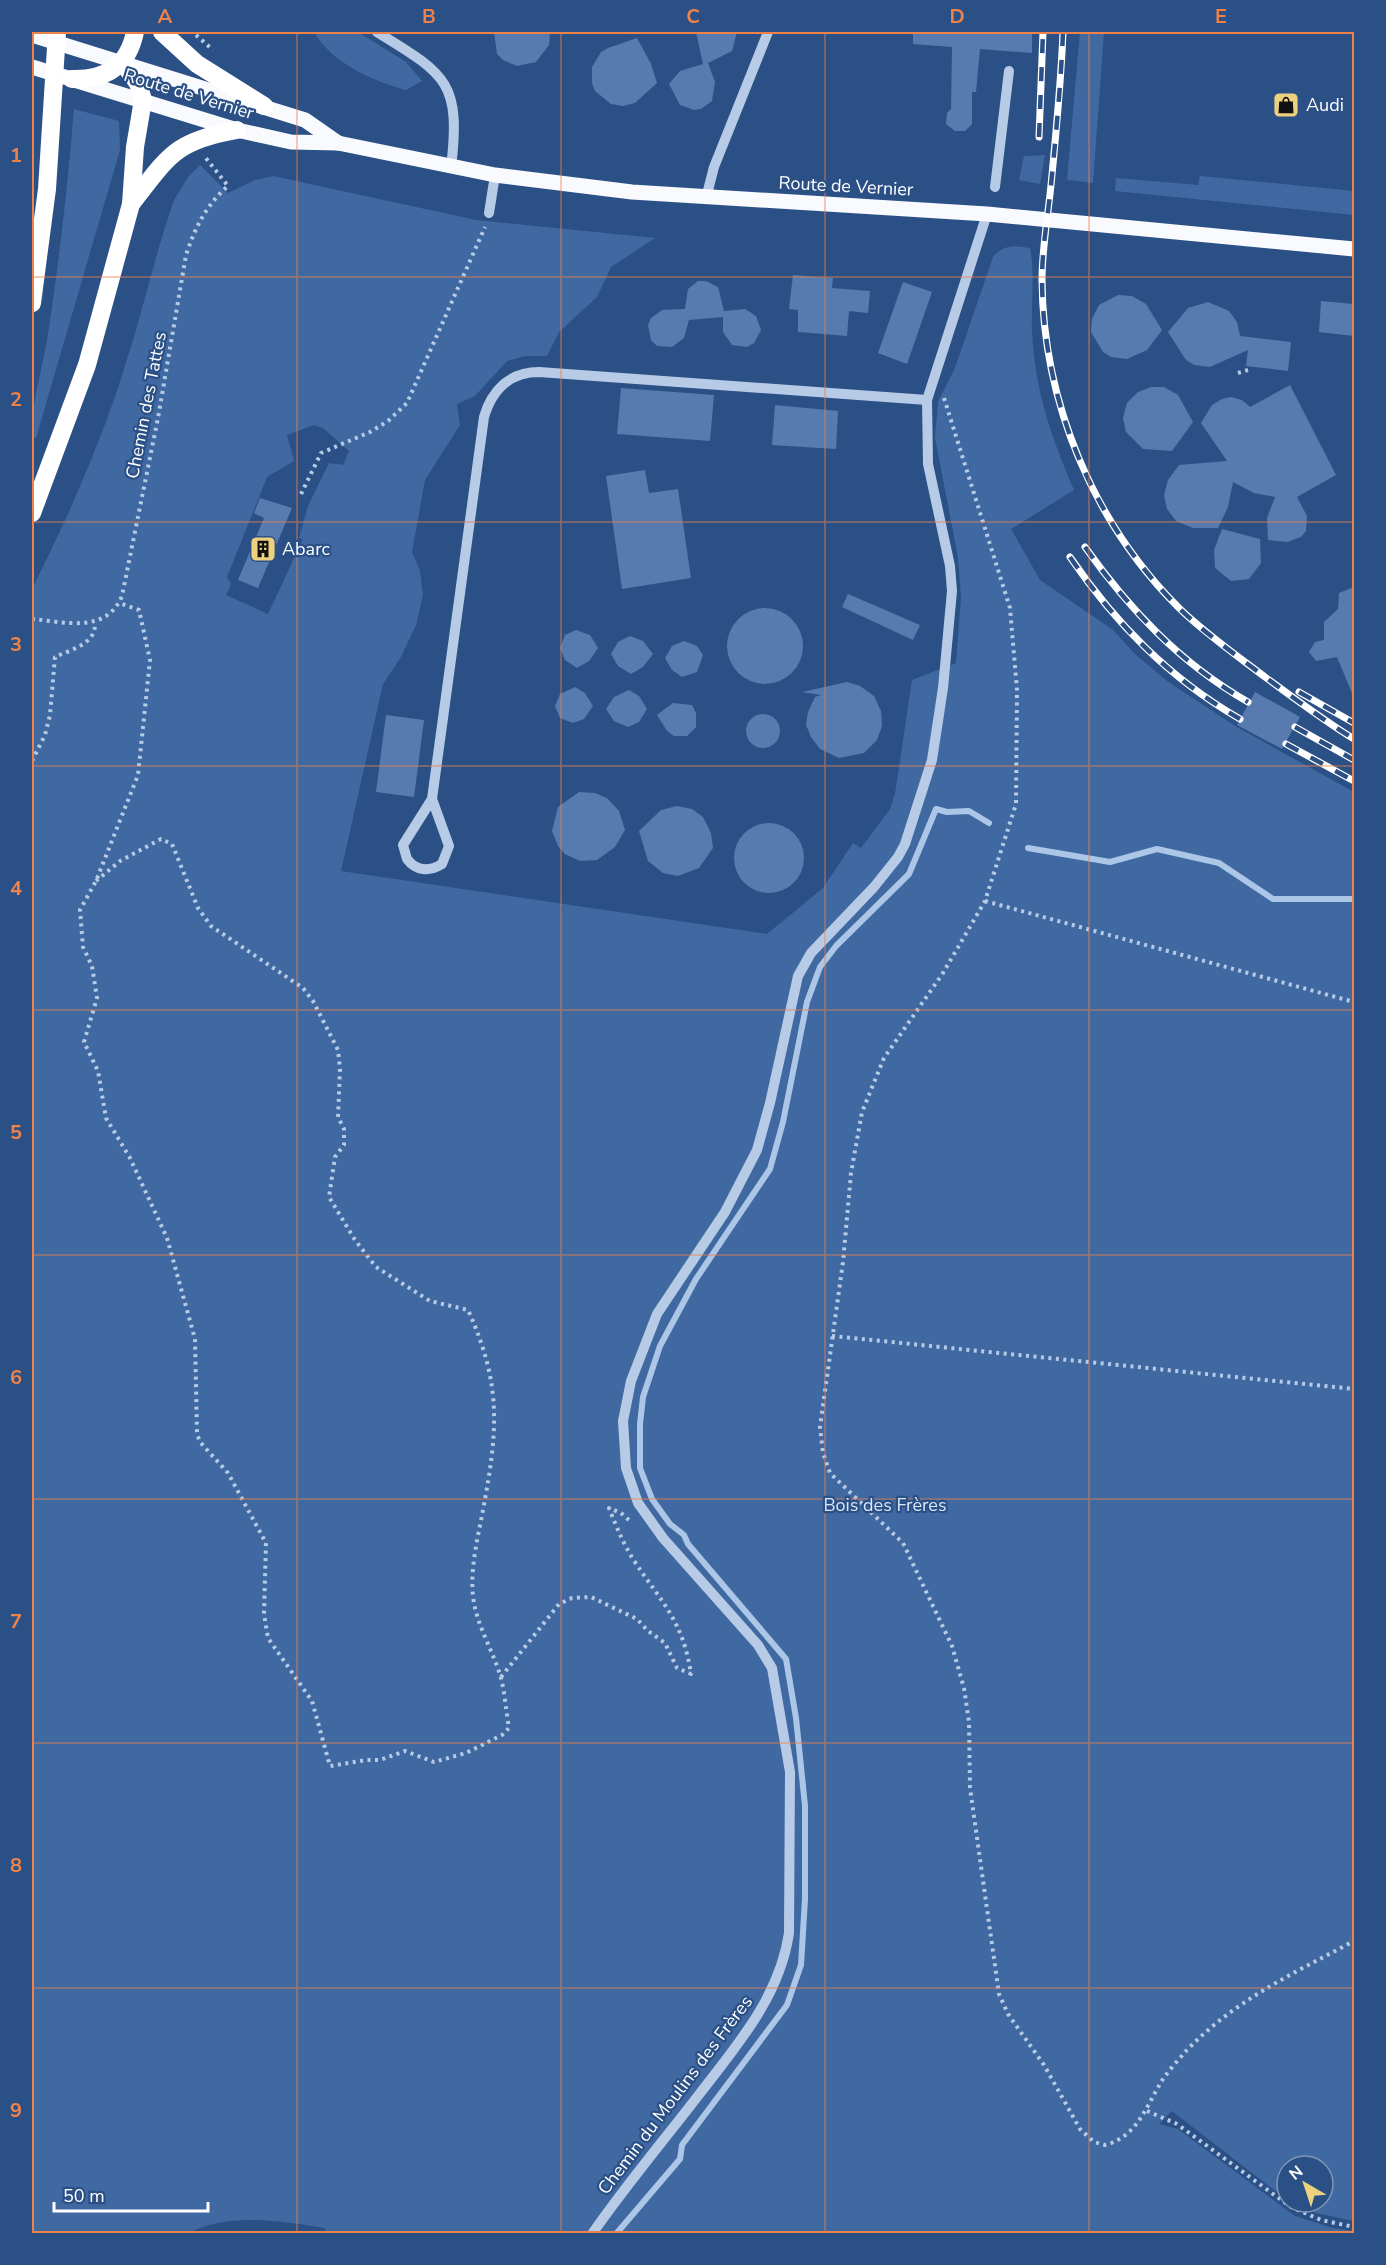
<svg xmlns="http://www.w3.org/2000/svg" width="1386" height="2265" viewBox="0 0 1386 2265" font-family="'Nunito Sans',sans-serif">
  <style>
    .green { fill: #4069a2; fill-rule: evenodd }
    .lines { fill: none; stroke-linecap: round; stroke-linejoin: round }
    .stream { stroke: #acc6e7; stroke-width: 6 }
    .building { fill: #577baf }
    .path { stroke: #b7cbe7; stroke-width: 4; stroke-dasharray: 3 4.5; stroke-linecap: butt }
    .minor { stroke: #b7cbe7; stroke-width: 10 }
    .major { stroke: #f8fafe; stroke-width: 15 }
    .highway { stroke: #fff; stroke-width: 18 }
    .rail-casing { stroke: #fff; stroke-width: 7 }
    .rail { stroke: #2b5086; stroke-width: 4.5; stroke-dasharray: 14; stroke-linecap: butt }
    .grid { fill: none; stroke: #ee8249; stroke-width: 1.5; stroke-opacity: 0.55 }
    .labels { text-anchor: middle; stroke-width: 4.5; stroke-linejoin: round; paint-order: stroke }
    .street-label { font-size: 18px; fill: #fff; stroke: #2b5086 }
    .poi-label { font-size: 18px; fill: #fff; stroke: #2b5086; text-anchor: start }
    .park-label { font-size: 18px; fill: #dae6f6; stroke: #2b5086 }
    .neatline { fill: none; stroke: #ee8249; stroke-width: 2 }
    .grid-label { font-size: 20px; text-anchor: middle; font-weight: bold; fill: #ee8249 }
  </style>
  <rect width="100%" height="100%" fill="#2b5086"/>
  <g class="green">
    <path d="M314,32h44l48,30 16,19 -16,9c-34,-9 -74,-27 -92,-58z"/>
    <polygon points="1080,32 1104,32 1093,183 1067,180"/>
    <path d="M74,109l45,12 1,29 -84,288 -4,-1c-1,-37 12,-72 17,-109 11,-73 19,-146 25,-219z"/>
    <polygon points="1045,155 1040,184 1019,180 1024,156"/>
    <path d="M200,165l28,28 27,-13 18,-4 203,44 179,18 -44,29 -14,30 -38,35 -12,24h-22l-18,5 -32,35 -18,8 3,21 -35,55 -13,72 8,19 3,24 -7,30 -15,32 -18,27 -42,187 426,63 56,-46 30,-45 8,5 29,-39 5,-15 17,-114 44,-17 5,-65 -3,-41 -23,-119 3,-36 17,-34 38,-111c11,-13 22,-11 37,-9 5,27 1,56 2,83 2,57 20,108 42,159l-63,39 29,51 73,50 22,24 32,27 68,45 119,66v1429l-38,-8 -25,-11h32v-36h-36v34l-115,-89 -13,13 19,5 117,87 38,12 21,3v2l-1028,1 -1,-6c-44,-7 -96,-16 -137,5h-156v-1644c36,-72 69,-146 93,-223 18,-55 30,-112 49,-166l14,-23zM314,425l9,3 26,23 -6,14 -14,-2 -21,43 -9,32 4,1 -35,75 -42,-19 5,-11 -4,-7 40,-100 27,-16 -7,-26z"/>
    <polygon points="1200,176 1354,191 1354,215 1115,191 1116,178 1198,185"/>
  </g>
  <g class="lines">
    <g class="stream">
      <polyline points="1028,848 1110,862 1157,849 1219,863 1273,899 1354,899"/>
      <polyline points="616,2234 680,2159 682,2145 787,2005 801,1965 805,1899 805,1806 796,1718 786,1659 688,1544 684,1535 670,1524 652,1499 640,1468 640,1424 643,1397 660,1346 696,1279 770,1169 783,1122 807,1002 820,967 836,946 909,874 936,809 947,812 969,811 989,823"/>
    </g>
  </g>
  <g class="building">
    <polygon points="494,32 550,32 549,45 536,62 517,66 503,60 497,54"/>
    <polygon points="696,32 737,32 732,51 708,63 715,82 712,101 701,109 694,110 680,105 669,84 680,71 703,64"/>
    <polygon points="913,32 1032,32 1032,53 980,49 976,92 972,92 972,124 965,131 955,131 946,124 947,113 951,109 952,47 913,44"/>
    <polygon points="637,38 651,64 657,83 635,103 623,106 611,104 595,91 592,83 592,67 601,52 608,48"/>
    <polygon points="793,275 833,278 832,288 870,291 868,313 849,311 847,336 798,332 798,310 789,309"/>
    <polygon points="698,281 706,281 718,287 724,311 745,309 756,316 761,330 754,343 747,347 732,345 723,332 723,317 689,320 684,338 672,347 657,346 651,340 648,325 651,318 662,310 685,309 688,289"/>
    <polygon points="903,282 932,292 907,364 878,353"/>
    <polygon points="1118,295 1132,296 1146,304 1162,330 1147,350 1127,359 1111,357 1103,352 1091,332 1092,319 1099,305"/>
    <polygon points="1321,301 1354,304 1354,336 1319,332"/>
    <polygon points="1208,302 1229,311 1237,322 1240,336 1291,342 1288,371 1246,366 1248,350 1210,367 1194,365 1186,360 1168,332 1188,308"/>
    <polygon points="1290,385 1336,475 1297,497 1307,516 1306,531 1301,537 1287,542 1268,540 1267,518 1275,497 1254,493 1233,482 1228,507 1218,528 1193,528 1176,521 1167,509 1164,495 1168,480 1179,465 1227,461 1201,423 1212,405 1222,399 1231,397 1242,400 1250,407"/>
    <polygon points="1151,387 1164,387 1178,395 1193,422 1172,451 1143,449 1126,432 1123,418 1127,403 1138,392"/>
    <polygon points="621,388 714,395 710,441 617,434"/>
    <polygon points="775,405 838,411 836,449 772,445"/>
    <polygon points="645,470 649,493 678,489 691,578 622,589 606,476"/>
    <polygon points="260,498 292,508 258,588 238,580 264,518 254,513"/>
    <polygon points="1222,529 1260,539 1261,563 1249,579 1231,581 1215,568 1214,550"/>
    <polygon points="1354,587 1354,698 1337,657 1316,661 1309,652 1315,642 1324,640 1324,622 1338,609 1339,593"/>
    <polygon points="848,594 920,625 913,640 842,607"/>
    <circle cx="765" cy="646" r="38"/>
    <polygon points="576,630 590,635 598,648 589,661 577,668 565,660 560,648 565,635"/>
    <polygon points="630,636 643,641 653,654 643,667 631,674 618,666 611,654 618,642"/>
    <polygon points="684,641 697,646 703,655 697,672 682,677 672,670 665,658 672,646"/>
    <polygon points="847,682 860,686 874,696 881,711 882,726 877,740 864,753 839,758 820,749 811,737 806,725 808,712 815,697 821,695 802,692"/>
    <polygon points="575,687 585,693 593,706 584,719 573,723 560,718 555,706 560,694"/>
    <polygon points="629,690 639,696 647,709 639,722 628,727 614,721 606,709 614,697"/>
    <polygon points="1255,692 1300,717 1282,749 1237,725"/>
    <polygon points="673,703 692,705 696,713 696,727 687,736 674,736 667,731 657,715"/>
    <circle cx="763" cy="731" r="17"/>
    <polygon points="386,715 424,720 414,797 376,792"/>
    <polygon points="579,792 595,793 607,798 619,811 625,830 615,847 597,860 580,861 565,854 558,846 552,831 558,807"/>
    <polygon points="677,806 692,809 703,817 711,833 713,848 699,868 678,876 663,873 648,861 639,831 661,810"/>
    <circle cx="769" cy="858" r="35"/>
  </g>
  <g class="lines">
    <g class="path">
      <polyline points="196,35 213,50"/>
      <polyline points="1238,373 1248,370"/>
      <path d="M944,398l66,210 7,82 -1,114 -31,97 -42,72 -59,85 -22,54 -11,61 -8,89 -23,165 3,26 7,20 73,70 49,103 12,42 5,34 1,66 29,206 9,20 36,51 36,64 14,13 11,3c33,-8 42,-41 58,-66 7,-10 16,-20 24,-29 48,-50 107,-77 167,-109"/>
      <polyline points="301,494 321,453 370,432 388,421 407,403 485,227"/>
      <path d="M32,619c33,3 74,15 90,-23l36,-178 28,-163c9,-27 20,-50 42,-69l-23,-29"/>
      <path d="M32,761l13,-26 5,-20 5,-58c17,-8 41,-13 40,-34"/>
      <path d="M96,881l24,-20 41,-22 11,5 26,64 13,18 92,62 10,13 25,49 2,19 -2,48 6,12v16l-9,12 -6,40 26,43 21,27 54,34 38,9c34,75 30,120 15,200 -5,27 -13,58 -10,86 3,29 20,54 28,82 4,16 5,33 8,50l-7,7 -36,18 -32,9 -29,-11 -25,9h-14l-36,6 -18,-65 -44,-63 -4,-24 2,-71 -38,-70 -28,-31 -3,-8 -2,-95 -28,-101 -37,-80 -24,-40 -8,-47 -14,-29 13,-44 -5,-32 -9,-19 -3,-37 16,-29 42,-106 12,-115 -11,-50 -20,-7"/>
      <polyline points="985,901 1354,1002"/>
      <polyline points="832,1336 1354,1389"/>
      <path d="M501,1677l58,-73 13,-6 19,-1 46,22 11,12 17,12 12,25 14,6c-8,-54 -30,-72 -58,-115 -10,-16 -17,-33 -24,-51l12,5 10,9"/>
      <polyline points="1147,2111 1177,2124 1291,2207 1321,2220 1354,2227"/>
    </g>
    <g class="minor">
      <path d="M377,32c70,43 84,50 74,136"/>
      <polyline points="995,187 1009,71"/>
      <polyline points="706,198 714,167 768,32"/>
      <polyline points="489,213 495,175"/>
      <path d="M432,799l17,47 -7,18c-13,8 -26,7 -35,-5l-4,-14 29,-46 52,-382c8,-27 26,-45 55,-45l388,28"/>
      <path d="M592,2234c34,-49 73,-95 109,-142 38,-49 79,-97 88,-159l1,-161 -18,-104 -14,-23 -95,-107 -25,-35 -12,-35 -3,-47 8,-40 26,-67 68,-102 32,-62 13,-47 28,-127 13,-23 63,-66 24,-30 7,-13 27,-84 11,-72 9,-97 -2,-25 -22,-102 -1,-64 60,-186"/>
    </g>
    <g class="major">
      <polyline points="32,35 305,120 338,143"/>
      <polyline points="32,67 237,130 291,142 338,143 495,175 632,192 987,214 1354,249"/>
    </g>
    <g class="highway">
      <polyline points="162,32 197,64 264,106"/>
      <path d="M72,79c34,1 56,-13 63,-47"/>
      <path d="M131,204c38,-48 43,-63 106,-74"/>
      <polyline points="32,303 47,189 57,32"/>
      <polyline points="32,513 87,365 131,204 135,147 143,100 138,83 123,63"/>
    </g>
    <defs>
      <g id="rail">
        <path d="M1063,32c-2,51 -7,102 -12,153 -3,31 -9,63 -9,95 1,122 51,243 138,329 26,25 56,46 85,68 29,21 58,43 89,62"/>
        <polyline points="1039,137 1043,32"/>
        <path d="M1085,547c45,63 95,116 163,155"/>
        <path d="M1070,557c46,67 99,121 170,162"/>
        <polyline points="1299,692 1354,723"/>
        <polyline points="1295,727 1354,760"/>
        <polyline points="1286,744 1354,781"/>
      </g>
    </defs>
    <use href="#rail" class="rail-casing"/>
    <use href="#rail" class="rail"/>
  </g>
  <path class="grid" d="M297,32v2202M561,32v2202M825,32v2202M1089,32v2202M32,277h1322M32,522h1322M32,766h1322M32,1010h1322M32,1255h1322M32,1499h1322M32,1743h1322M32,1988h1322"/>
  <defs>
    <symbol id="shop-square" viewBox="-11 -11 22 22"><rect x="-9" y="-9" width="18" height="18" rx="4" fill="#edd17f" stroke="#2b5086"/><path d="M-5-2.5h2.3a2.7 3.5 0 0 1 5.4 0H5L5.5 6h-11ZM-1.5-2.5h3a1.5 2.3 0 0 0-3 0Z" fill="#111"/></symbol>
    <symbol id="building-square" viewBox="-11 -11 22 22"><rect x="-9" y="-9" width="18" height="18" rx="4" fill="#edd17f" stroke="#2b5086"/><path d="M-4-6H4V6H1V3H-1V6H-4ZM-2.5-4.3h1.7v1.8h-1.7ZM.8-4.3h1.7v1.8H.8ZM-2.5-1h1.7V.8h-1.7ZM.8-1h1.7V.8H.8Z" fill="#111"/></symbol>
  </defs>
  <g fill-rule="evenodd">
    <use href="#shop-square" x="1271" y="90" width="30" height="30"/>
    <use href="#building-square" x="248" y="534" width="30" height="30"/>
  </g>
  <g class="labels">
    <g class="street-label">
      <text transform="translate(189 94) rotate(17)" y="6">Route de Vernier</text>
      <text transform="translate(846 186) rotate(3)" y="6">Route de Vernier</text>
      <text transform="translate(146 405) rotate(-79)" y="6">Chemin des Tattes</text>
      <text transform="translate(675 2095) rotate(-53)" y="6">Chemin du Moulins des Frères</text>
    </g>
    <g class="poi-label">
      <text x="1306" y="111">Audi</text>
      <text x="282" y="555">Abarc</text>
    </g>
    <g class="park-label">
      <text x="885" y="1511">Bois des Frères</text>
    </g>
  </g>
  <rect width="1386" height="2265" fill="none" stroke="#2b5086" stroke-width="66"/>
  <g transform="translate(1305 2184) rotate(321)"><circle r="28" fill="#2b5086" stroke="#8096b6" stroke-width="1.5"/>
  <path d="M0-4.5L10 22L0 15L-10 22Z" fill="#edd17f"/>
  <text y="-9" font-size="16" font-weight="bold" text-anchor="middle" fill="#ffffff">N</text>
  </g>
  <path d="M54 2202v9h154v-9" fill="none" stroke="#ffffff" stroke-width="3"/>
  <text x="63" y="2202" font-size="18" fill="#ffffff" stroke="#2b5086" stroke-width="4.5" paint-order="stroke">50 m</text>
  <rect x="33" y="33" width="1320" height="2199" class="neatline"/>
  <g class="grid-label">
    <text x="165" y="23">A</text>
    <text x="429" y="23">B</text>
    <text x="693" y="23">C</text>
    <text x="957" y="23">D</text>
    <text x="1221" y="23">E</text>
    <text x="16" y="162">1</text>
    <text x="16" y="406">2</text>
    <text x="16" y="651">3</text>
    <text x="16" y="895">4</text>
    <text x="16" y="1139">5</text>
    <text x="16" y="1384">6</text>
    <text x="16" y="1628">7</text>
    <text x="16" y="1872">8</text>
    <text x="16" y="2117">9</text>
  </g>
</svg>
